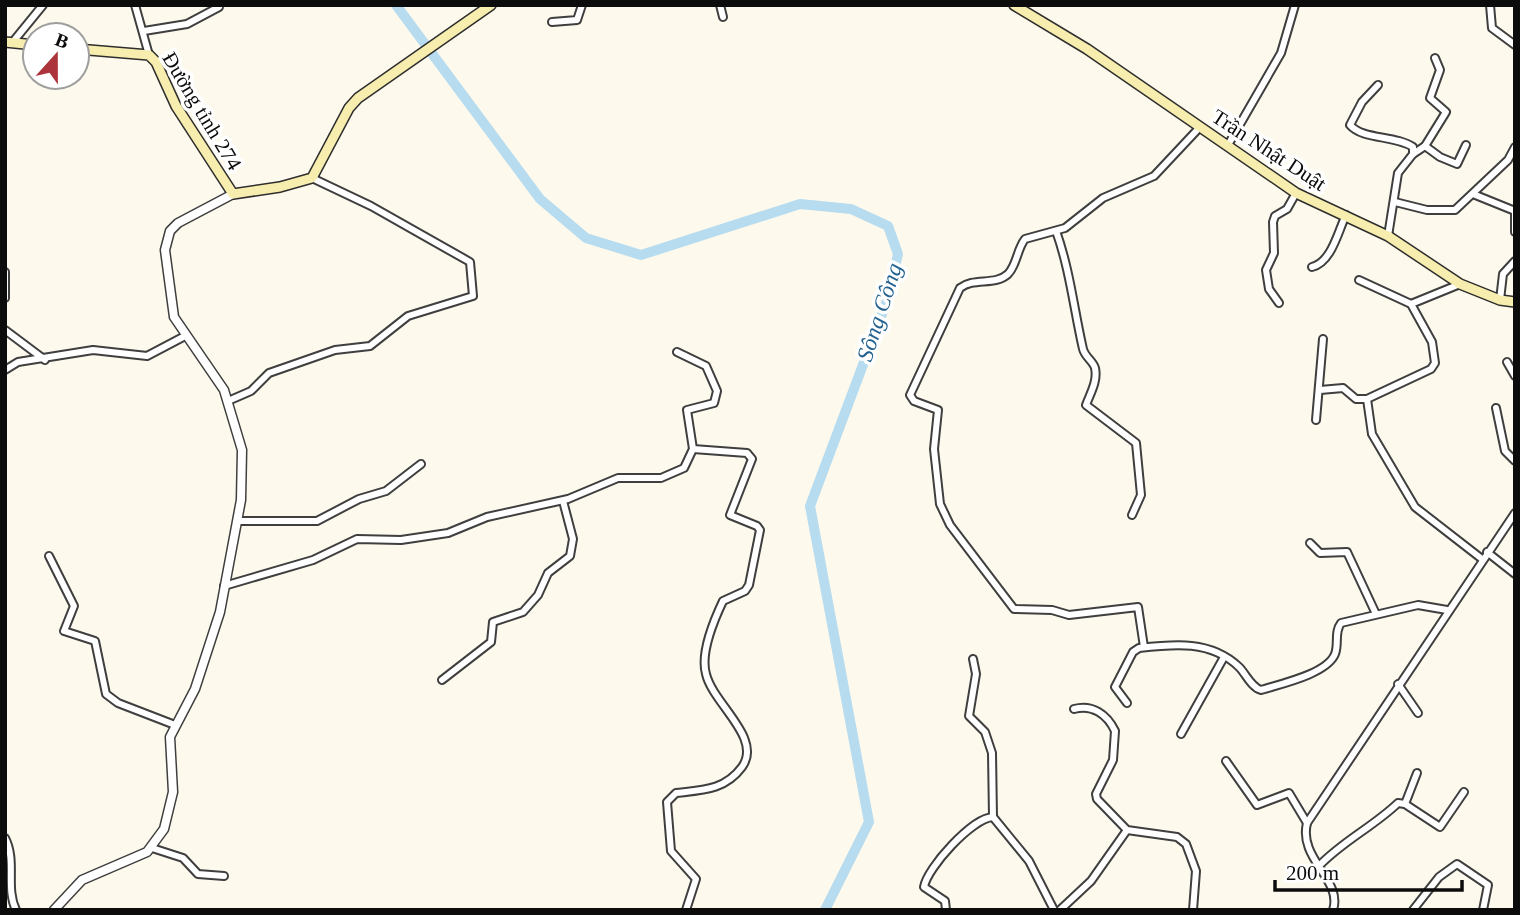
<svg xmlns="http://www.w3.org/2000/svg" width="1520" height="915" viewBox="0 0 1520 915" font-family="'Times New Roman',serif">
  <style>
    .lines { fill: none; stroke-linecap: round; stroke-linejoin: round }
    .river { stroke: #b7dbef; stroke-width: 10 }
    .minor-casing { stroke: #3f3f3f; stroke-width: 10 }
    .tertiary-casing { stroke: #3f3f3f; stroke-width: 11 }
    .secondary-casing { stroke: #2e2e2e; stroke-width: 12 }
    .minor { stroke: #fff; stroke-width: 6 }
    .tertiary { stroke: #fff; stroke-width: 8 }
    .secondary { stroke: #f6edaf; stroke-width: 9 }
    .labels { text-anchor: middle; stroke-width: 7; stroke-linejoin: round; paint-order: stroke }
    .street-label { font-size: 21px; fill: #0c0c0c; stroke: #fff }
    .water-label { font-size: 23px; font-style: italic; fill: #24628f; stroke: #fff }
  </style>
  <rect width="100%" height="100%" fill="#fdfaed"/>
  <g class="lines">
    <polyline class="river" points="396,5 540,199 586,238 641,255 800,204 851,209 888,226 898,254 888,298 810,506 869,822 825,910"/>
    <defs>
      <g id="minor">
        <polyline points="135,5 149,55"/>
        <polyline points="720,5 723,17"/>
        <polyline points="1490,5 1492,28 1515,45"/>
        <polyline points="552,22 577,20 582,5"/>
        <polyline points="144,31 187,24 219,7"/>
        <polyline points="12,43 43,5"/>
        <path d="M1378,85l-16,17 -12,23c13,15 45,10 63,22v7"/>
        <polyline points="1228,145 1281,53 1295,5"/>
        <polyline points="1425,146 1440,157 1457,164 1466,145"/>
        <polyline points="1473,194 1515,211"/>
        <polyline points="1395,202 1427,210 1455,210 1508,160 1515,147"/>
        <polyline points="1515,214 1515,232"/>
        <path d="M1056,231c14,39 18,79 27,118 2,8 10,12 12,19 3,13 -5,26 -9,37l50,38 5,52 -9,20"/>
        <polyline points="1388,236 1398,173 1413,154 1425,146 1446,112 1430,98 1440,70 1435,58"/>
        <path d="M1312,267c20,-5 26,-36 34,-52"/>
        <polyline points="5,272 5,298"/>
        <polyline points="1500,300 1503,274 1515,261"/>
        <polyline points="1279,303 1269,289 1266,270 1274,253 1273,222 1275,216 1287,209 1296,193"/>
        <polyline points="1411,304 1460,284"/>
        <polyline points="5,330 45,360"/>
        <polyline points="1507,362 1515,376"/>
        <polyline points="5,370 18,362 93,350 147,356 185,336"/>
        <polyline points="1320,390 1343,388 1356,399 1367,399 1431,369 1435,363 1432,342 1411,304 1359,280"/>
        <polyline points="1367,399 1372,434 1415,507 1482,559"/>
        <polyline points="228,401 251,391 269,373 335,350 370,346 408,316 473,296 470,262 371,206 312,178"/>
        <polyline points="1496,408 1505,451 1515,461"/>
        <polyline points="1316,420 1323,339"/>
        <polyline points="237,521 317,521 359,499 386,491 421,464"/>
        <polyline points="1310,543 1320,553 1347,552 1376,614"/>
        <polyline points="1487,552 1515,574"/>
        <polyline points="49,556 74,606 64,631 95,641 106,694 118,703 175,725"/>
        <polyline points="224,586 313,560 357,539 401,540 448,533 487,517 568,499 618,478 661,478 684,468 693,449 687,410 714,403 717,391 706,366 677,352"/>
        <path d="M1144,647l-6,-40 -69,8 -17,-5 -38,-1 -64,-84 -10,-21 -6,-55 4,-39 -24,-9 -4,-6 50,-107c14,-11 35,-2 48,-14 9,-9 9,-25 17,-35l40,-11 38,-30 51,-22 46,-49"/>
        <polyline points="973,659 976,674 969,716 985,732 992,753 993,817 1029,861 1054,910"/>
        <polyline points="442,680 491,642 493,622 523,612 538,595 548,573 570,556 573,539 563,501"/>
        <polyline points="1398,684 1418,713"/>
        <path d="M1127,703l-12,-16 18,-35 6,-4c35,-4 72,-8 100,19 7,7 12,20 22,23 19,-6 66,-16 74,-36 4,-10 -1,-22 6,-31l77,-18 29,5"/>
        <path d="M1074,709c18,-5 33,5 41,22l-2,29 -17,34 1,5 30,31 50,7 9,7 10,27 -3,39"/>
        <polyline points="1181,734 1224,657"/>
        <polyline points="1226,761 1257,805 1289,793 1307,823"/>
        <polyline points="1405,804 1417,773"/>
        <path d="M5,838c12,23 0,49 11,72"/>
        <polyline points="152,848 183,858 198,874 224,876"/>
        <path d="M1318,867c23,-25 55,-40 80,-64l7,1 35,23 24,-35"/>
        <path d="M686,910l10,-31 -25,-28 -4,-49 9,-9c27,-3 49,-3 66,-26 21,-29 -29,-63 -36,-93 -6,-21 8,-54 17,-73l22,-10 4,-6 11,-55 -3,-4 -27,-11 22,-56 -5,-6 -54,-4"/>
        <path d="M946,910l-1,-9 -21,-14c3,-19 48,-69 69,-70"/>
        <polyline points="1060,910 1091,881 1127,830"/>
        <path d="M1333,910c10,-30 -35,-51 -26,-87l208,-310"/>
        <polyline points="1413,910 1439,877 1457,864 1488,885 1483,910"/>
      </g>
      <polyline id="tertiary" points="54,910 82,880 147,852 164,829 173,792 170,737 195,689 220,612 241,500 242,450 224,390 174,317 165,250 170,231 178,223 233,194"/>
      <g id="secondary">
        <polyline points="1014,5 1087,49 1296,193 1388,236 1460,284 1500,300 1515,302"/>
        <polyline points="5,42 35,45"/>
        <polyline points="77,49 149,55 156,62 176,106 233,194 280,187 312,178 349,108 358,98 491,5"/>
      </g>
    </defs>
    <use href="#minor" class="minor-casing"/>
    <use href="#tertiary" class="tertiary-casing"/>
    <use href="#secondary" class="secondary-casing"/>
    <use href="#minor" class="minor"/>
    <use href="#tertiary" class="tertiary"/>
    <use href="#secondary" class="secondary"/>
  </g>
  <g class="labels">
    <g class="street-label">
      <text transform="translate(202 111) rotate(59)" y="7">Đường tỉnh 274</text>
      <text transform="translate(1269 150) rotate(33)" y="7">Trần Nhật Duật</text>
    </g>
    <g class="water-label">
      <text transform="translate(879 312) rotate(-72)" y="8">Sông Công</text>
    </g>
  </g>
  <rect width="1520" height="915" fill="none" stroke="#0c0c0c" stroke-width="14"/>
  <g transform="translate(56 56) rotate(21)"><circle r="33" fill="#ffffff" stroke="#9e9e9e" stroke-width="2"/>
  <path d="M0-5L12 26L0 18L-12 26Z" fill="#ac343c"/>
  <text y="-10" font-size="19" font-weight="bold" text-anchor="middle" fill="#0c0c0c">B</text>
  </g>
  <path d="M1275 880v10h187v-10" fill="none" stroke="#0c0c0c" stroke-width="3.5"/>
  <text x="1286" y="880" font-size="21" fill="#0c0c0c" stroke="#ffffff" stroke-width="5" paint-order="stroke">200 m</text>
</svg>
